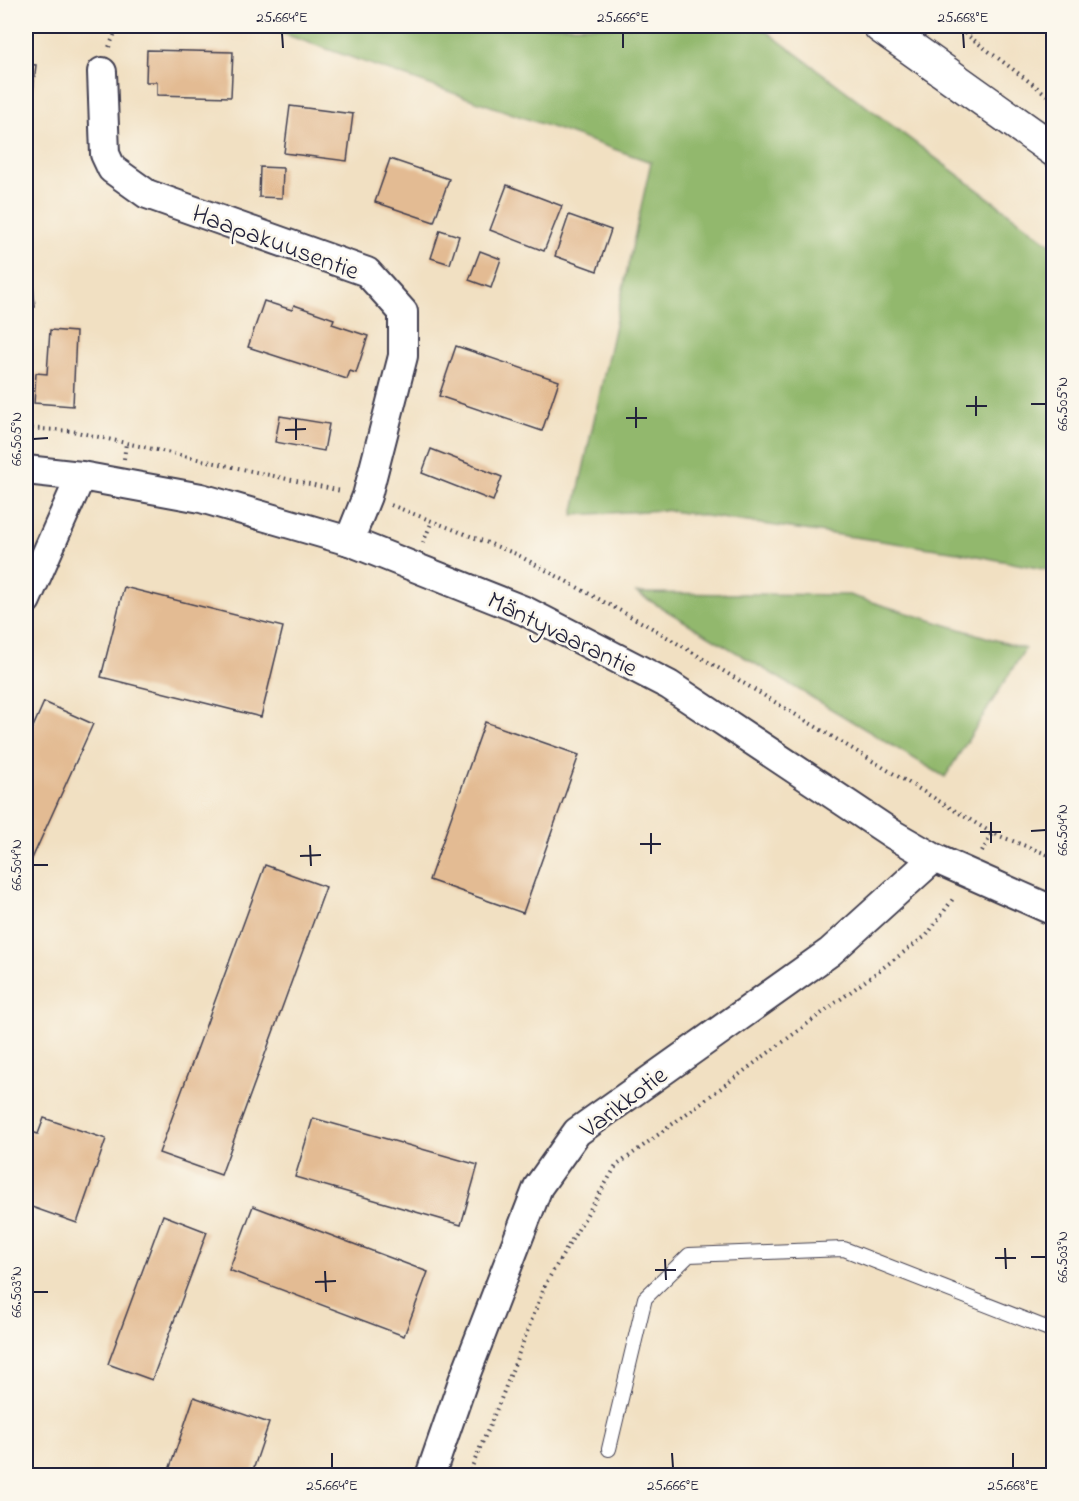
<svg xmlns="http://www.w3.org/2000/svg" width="1079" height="1501" viewBox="0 0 1079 1501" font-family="'Indie Flower',sans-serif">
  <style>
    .forest { fill: #92b86d; stroke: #5a6d54; stroke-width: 1.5 }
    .building { fill: #e3bb93 }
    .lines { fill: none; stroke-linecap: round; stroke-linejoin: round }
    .service-casing { stroke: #413e4f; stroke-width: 16 }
    .minor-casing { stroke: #413e4f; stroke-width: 32 }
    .tertiary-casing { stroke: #413e4f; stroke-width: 36 }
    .path { stroke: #413e4f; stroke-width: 4; stroke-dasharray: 1.5 4.5; stroke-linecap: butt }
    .service { stroke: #fff; stroke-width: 14 }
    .minor { stroke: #fff; stroke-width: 28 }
    .tertiary { stroke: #fff; stroke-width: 33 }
    .ticks { fill: none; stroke: #22223b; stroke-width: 2 }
    .labels { text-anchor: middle; stroke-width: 5; stroke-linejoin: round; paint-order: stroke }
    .street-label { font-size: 26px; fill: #22223b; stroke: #fbf7ec }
    .neatline { fill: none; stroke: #22223b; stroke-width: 2 }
    .ticks-label { font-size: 15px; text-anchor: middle; fill: #22223b }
  </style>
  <rect width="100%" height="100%" fill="#fbf7ec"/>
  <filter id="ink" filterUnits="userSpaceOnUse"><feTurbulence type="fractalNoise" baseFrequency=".0167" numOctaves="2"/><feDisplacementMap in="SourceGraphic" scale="12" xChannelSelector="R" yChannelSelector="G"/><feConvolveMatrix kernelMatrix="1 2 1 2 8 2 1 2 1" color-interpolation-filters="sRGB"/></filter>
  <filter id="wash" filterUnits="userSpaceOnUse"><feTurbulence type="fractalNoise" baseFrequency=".008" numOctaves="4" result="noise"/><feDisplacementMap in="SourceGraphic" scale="24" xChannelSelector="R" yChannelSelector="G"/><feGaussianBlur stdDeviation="1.35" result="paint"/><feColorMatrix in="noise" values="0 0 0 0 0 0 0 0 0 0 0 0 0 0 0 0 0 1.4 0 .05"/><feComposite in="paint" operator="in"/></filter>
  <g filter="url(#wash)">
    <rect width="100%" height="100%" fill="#f1e0c2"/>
    <g class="forest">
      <polygon points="261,26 759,26 1053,246 1053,571 958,552 664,510 573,515 651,162"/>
      <polygon points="637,593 849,595 1025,649 945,777"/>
    </g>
    <g id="blocks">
      <g class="building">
        <polygon points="147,50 233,52 231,97 157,95 157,82 146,82"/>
        <polygon points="26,64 36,65 33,91 26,90"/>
        <polygon points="290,106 353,114 347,161 284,153"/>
        <polygon points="390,159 449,179 434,222 375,202"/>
        <polygon points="260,167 283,168 282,198 259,197"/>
        <polygon points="507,185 562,206 544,251 490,230"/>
        <polygon points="569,215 611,230 597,271 555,256"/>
        <polygon points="440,230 459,236 450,264 431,258"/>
        <polygon points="480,251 501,259 491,288 469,280"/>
        <polygon points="33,284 35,307 26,308 26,285"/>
        <polygon points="264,301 292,310 294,305 334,319 332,324 368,336 356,373 350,371 347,379 248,347"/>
        <polygon points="50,330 76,332 73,406 34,403 36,373 47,374"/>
        <polygon points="456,346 559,381 542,431 439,396"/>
        <polygon points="280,416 329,424 324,451 275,442"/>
        <polygon points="431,449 502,477 493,501 422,473"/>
        <polygon points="124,587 283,627 261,717 101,677"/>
        <polygon points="44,702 93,724 26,872 26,743"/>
        <polygon points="485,722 579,755 523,913 429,880"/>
        <polygon points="265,865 326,887 221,1175 159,1153"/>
        <polygon points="44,1118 106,1139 77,1223 26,1205 26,1130 38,1134"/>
        <polygon points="313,1118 478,1165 461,1225 295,1177"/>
        <polygon points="253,1206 428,1272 404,1336 229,1270"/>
        <polygon points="163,1215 207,1232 152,1380 108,1364"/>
        <polygon points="194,1397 269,1423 251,1476 167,1476"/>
      </g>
    </g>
  </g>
  <g filter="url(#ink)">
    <use href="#blocks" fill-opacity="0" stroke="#413e4f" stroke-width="1.5"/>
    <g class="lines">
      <defs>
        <polyline id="service" points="609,1449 645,1298 689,1255 844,1249 1054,1331"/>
        <g id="minor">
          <polyline points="102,72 105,154 112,169 147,194 367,272 403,312 403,356 367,496 349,541"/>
          <polyline points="26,470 81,476 201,498 349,541 525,611 669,685 894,835 934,858 1054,911"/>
          <polyline points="26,600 81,476"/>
          <polyline points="430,1476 463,1381 538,1187 577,1132 830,952 934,858"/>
        </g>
        <polyline id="tertiary" points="880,26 1054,150"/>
      </defs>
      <use href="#service" class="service-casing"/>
      <use href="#minor" class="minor-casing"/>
      <use href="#tertiary" class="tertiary-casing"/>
      <g class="path">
        <polyline points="955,26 1054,100"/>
        <polyline points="109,47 118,26"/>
        <polyline points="26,428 72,431 341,491"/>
        <polyline points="124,459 126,443"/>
        <polyline points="391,505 516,554 652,628 992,833 1054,857"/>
        <polyline points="423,543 432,521"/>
        <polyline points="982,852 992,833"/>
        <polyline points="468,1476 501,1399 546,1283 616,1166 927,935 955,896"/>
      </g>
      <use href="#service" class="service"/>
      <use href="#minor" class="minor"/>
      <use href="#tertiary" class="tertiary"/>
    </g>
  </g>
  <path class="ticks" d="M282,33l1,15M623,33v15M963,33l1,15M976,396v20M1031,404h15M966,406h21M636,407v21M626,418h21M296,419v21M285,430l21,-1M33,439l15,-1M991,822v21M1031,831l15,-1M980,832h21M651,833v21M640,844h21M310,845l1,21M300,856l21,-1M33,865h15M1005,1248l1,21M1031,1257h15M995,1258h21M665,1259l1,21M655,1270h21M325,1271l1,21M315,1282l21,-1M33,1292h15M332,1453v15M672,1453l1,15M1013,1453v15"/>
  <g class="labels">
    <g class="street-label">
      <text transform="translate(276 241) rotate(20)" y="9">Haapakuusentie</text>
      <text transform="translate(563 633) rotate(26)" y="9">Mäntyvaarantie</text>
      <text transform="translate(623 1101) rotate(-37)" y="9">Varikkotie</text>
    </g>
  </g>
  <rect width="1079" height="1501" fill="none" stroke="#fbf7ec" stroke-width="66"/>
  <rect x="33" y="33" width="1013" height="1435" class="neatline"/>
  <g class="ticks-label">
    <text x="282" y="22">25.664°E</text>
    <text x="623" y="22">25.666°E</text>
    <text x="963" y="22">25.668°E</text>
    <text transform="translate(1062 404) rotate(-90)" y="5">66.505°N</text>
    <text transform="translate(16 439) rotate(-90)" y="5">66.505°N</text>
    <text transform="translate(1062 830) rotate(-90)" y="5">66.504°N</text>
    <text transform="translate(16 865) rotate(-90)" y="5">66.504°N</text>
    <text transform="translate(1062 1257) rotate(-90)" y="5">66.503°N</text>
    <text transform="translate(16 1292) rotate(-90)" y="5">66.503°N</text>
    <text x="332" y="1490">25.664°E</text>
    <text x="673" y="1490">25.666°E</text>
    <text x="1013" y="1490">25.668°E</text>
  </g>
</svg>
